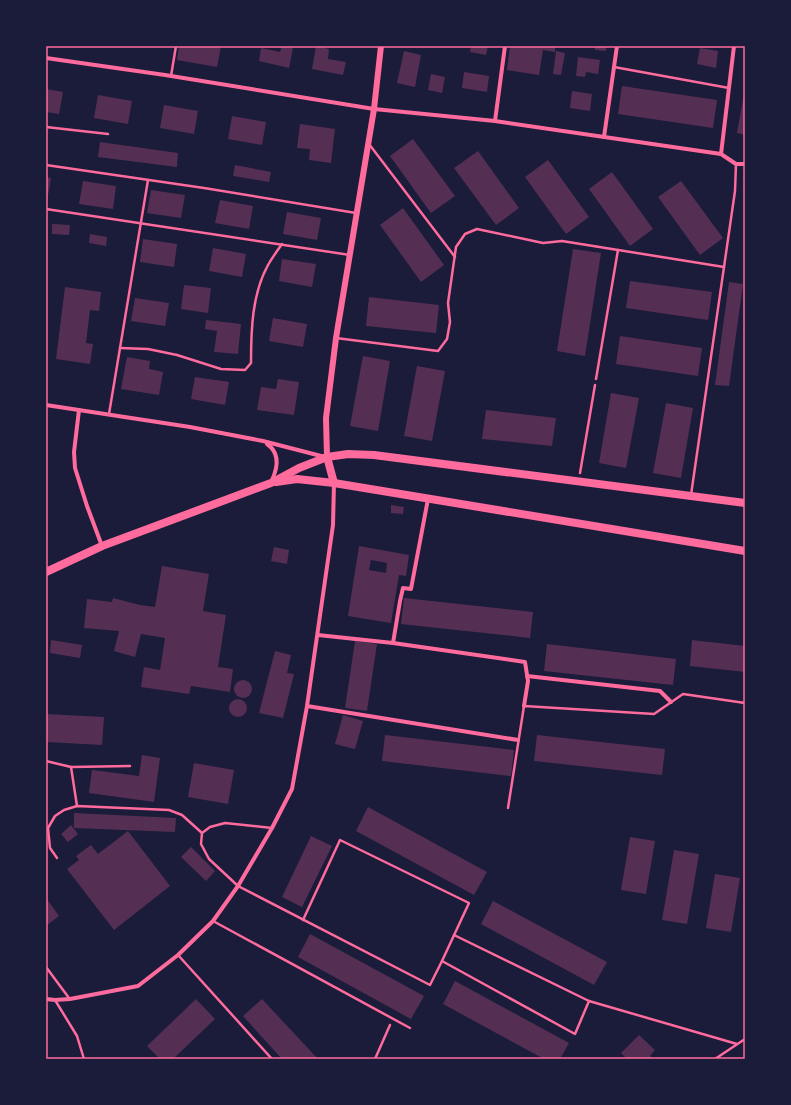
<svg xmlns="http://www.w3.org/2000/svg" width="791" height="1105" viewBox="0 0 791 1105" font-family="Lora,serif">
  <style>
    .building { fill: #542f53; fill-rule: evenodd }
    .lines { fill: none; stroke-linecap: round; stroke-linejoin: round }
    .path { stroke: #ff6b9d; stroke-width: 2.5 }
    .service { stroke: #ff6b9d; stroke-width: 2.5 }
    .minor { stroke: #ff6b9d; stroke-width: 4 }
    .tertiary { stroke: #ff6b9d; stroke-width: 6 }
    .primary { stroke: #ff6b9d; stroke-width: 8 }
    .neatline { fill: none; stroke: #ff6b9d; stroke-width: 1.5 }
  </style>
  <rect width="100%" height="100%" fill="#1b1b3a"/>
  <g class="building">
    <polygon points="179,46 221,46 217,67 177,60"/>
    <polygon points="282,46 293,48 289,68 259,61 261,48 280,52"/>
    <polygon points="316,46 329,49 328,59 346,62 343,75 312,69"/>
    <polygon points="471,46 488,46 486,55 470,52"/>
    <polygon points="510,46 555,46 555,52 543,50 539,75 507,70"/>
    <polygon points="595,46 606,46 606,51 595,50"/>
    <polygon points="700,48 718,51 716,68 697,64"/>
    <polygon points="404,51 421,55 415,87 397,83"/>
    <polygon points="556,51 565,53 561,75 553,74"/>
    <polygon points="578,57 600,60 598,74 586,72 585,77 576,76"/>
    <polygon points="464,72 489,76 487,92 462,88"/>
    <polygon points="431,74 445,77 442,93 428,90"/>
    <polygon points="622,86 717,100 713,128 618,114"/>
    <polygon points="46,89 63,92 59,114 46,112"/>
    <polygon points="572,91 592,94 590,111 570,108"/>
    <polygon points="744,93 745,93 745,135 737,133"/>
    <polygon points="98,95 132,101 128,124 94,118"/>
    <polygon points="164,105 198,111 194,134 160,128"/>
    <polygon points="232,116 266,122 262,145 228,139"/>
    <polygon points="300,124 335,129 331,163 309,160 310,149 297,148"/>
    <polygon points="413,139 455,196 431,213 390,156"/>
    <polygon points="100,142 178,153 177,167 98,157"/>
    <polygon points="478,151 519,208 496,225 454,168"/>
    <polygon points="548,160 589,217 566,234 525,177"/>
    <polygon points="235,165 271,172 269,182 233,176"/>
    <polygon points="612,172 653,229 630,246 589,189"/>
    <polygon points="46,177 51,178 47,201 46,201"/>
    <polygon points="83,181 116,186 113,209 79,204"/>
    <polygon points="681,181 723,238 700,255 658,197"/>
    <polygon points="151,190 185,195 181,218 147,213"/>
    <polygon points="220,200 253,206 249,229 215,223"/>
    <polygon points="403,208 444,265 421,282 380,225"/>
    <polygon points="287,212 321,218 317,240 283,234"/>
    <polygon points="52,224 70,225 69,235 52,234"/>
    <polygon points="90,234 107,237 106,246 89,243"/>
    <polygon points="143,239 177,244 174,267 140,262"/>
    <polygon points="213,248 246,254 242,277 209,271"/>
    <polygon points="573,249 601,253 585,356 557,351"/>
    <polygon points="282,259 316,264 312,287 279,281"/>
    <polygon points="630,281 712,292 708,320 626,308"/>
    <polygon points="729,282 743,284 729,386 715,385"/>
    <polygon points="184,285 211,288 208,313 181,309"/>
    <polygon points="65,287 101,292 99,311 90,310 86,343 93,344 90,364 56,359"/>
    <polygon points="369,297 439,305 436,333 366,326"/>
    <polygon points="135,298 169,303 165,326 131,321"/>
    <polygon points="273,318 307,324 303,347 269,341"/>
    <polygon points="206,320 241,324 238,354 214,352 217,331 205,329"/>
    <polygon points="620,336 702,348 698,376 616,364"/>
    <polygon points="363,356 390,361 378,431 350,426"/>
    <polygon points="127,357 150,361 149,369 163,372 159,395 121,389"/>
    <polygon points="417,366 445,371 432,441 404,436"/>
    <polygon points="195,377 229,382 225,405 191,399"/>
    <polygon points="278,379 299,382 294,415 257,410 261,387 276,389"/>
    <polygon points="611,393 639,398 626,468 599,463"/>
    <polygon points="666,403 693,408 681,478 653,473"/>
    <polygon points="486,410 556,418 552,446 482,439"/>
    <polygon points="391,505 404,507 403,514 391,513"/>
    <path d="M359,546l50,9 -3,21 -7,-1 -8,48 -43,-7zM371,560l16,3 -1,10 -17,-3z"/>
    <polygon points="274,547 289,550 287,564 271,561"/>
    <polygon points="162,566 209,574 203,611 226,615 218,667 233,669 230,692 191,686 189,694 141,687 144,667 160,670 165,638 141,634 135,657 114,651 119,631 84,628 87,599 112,602 113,598 140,605 155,607"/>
    <polygon points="404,598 533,612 530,638 401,624"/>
    <polygon points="51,640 82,645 80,658 50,653"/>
    <polygon points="692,640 745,646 745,672 690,666"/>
    <polygon points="355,641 377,644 367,711 345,708"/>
    <polygon points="547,644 676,659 673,685 544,671"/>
    <polygon points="275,651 291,655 287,673 294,674 283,718 259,713"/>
    <circle cx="243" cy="689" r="9"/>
    <circle cx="238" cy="708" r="9"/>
    <polygon points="46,714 104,717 102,745 46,742"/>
    <polygon points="343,715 363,721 355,749 335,744"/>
    <polygon points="385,735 514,750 511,776 382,761"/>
    <polygon points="537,735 665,749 662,775 534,761"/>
    <polygon points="142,755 160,758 154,802 89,793 92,770 139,776"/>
    <polygon points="194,763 234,770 228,804 188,797"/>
    <polygon points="368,807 487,872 474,895 356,831"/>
    <polygon points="74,813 176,818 175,832 74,828"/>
    <polygon points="71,825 78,834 68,842 61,834"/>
    <polygon points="128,831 170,886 114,930 67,869 79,860 76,856 91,845 98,854"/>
    <polygon points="311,836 332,846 302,907 282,897"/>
    <polygon points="630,837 655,841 646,894 621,890"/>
    <polygon points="191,847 215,871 206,881 181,857"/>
    <polygon points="674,850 699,854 687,924 662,920"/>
    <polygon points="715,874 740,878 731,932 706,928"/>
    <polygon points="46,898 59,916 46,926"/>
    <polygon points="493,901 607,962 594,985 481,924"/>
    <polygon points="310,934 424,996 411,1019 298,957"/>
    <polygon points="455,981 569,1043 560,1059 544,1059 443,1004"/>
    <polygon points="196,999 215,1019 173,1059 160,1059 147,1046"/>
    <polygon points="262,999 318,1059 282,1059 243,1016"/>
    <polygon points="639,1035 655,1050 650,1056 654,1059 627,1059 621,1053"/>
  </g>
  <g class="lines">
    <g class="path">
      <polyline points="580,473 595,385"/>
      <polyline points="375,1059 390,1025"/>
    </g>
    <g class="service">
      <polyline points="614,67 729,88"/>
      <polyline points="171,76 176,46"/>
      <polyline points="46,127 108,134"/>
      <polyline points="369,144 455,257"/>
      <polyline points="46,165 204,188 356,213"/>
      <polyline points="46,209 350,255"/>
      <polyline points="336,338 438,351 447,339 450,322 448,303 456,247 465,234 477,229 543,243 562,241 724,267"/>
      <path d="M120,348l28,1 29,6 44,14 24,1 6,-7c0,-33 1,-69 17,-98 4,-7 9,-14 14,-21"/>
      <polyline points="596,379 618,250"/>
      <polyline points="109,414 148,180"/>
      <polyline points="691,495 735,191 736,164"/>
      <polyline points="46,761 71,767 130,766"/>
      <polyline points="71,767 77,806"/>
      <polyline points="508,808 524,706 654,714 683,694 745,703"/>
      <polyline points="272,828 225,823 210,827 202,833 201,844 209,859 238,886 430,985 442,961 575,1034 589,1001"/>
      <polyline points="57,858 50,848 48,828 55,816 64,810 77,806 169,810 182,815 202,833"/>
      <polyline points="303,920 340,840 469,903 442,961"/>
      <polyline points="213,921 410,1028"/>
      <polyline points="454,935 589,1001 737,1044"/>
      <polyline points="178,955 272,1059"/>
      <polyline points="46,967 69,998"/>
      <polyline points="55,1000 77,1036 84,1059"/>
      <polyline points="715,1059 745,1039"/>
    </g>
    <g class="minor">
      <polyline points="46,58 165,75 374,109 495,121 721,154 736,164 745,164"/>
      <polyline points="495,121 505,46"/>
      <polyline points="604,137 617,46"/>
      <polyline points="721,154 734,46"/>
      <polyline points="46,405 190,427 263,441 325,457"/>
      <polyline points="79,410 74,452 75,468 87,506 102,546"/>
      <path d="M267,444c13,9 11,23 5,36"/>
      <polyline points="318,635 393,643 400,601 403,588 411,589 428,499"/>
      <polyline points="393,643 525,662 528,681 524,706"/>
      <polyline points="527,676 660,691 671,702"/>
      <polyline points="307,706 518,740"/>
      <polyline points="46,999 55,1000 70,999 138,986 178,955 213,921 238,886 272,828 292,789 307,706 333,525 334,483"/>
    </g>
    <polyline class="tertiary" points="327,457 326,418 336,338 374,109 381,46"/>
    <g class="primary">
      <polyline points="327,457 334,483"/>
      <polyline points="276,482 297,479 334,483 745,551"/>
      <polyline points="46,572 102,546 271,483 299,468 327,457 348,454 374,455 745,503"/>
    </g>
  </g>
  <rect width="791" height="1105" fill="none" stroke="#1b1b3a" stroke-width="94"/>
  <rect x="47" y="47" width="697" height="1011" class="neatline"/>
</svg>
